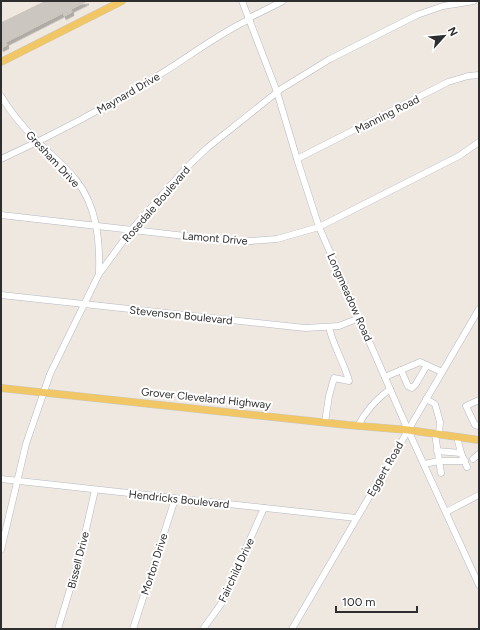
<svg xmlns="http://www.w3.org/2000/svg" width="480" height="630" viewBox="0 0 480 630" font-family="Figtree,sans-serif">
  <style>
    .building { fill: #cbc6bf; stroke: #cbc4ba; filter: url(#shadow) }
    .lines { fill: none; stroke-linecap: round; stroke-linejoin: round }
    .minor-casing { stroke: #b4b8c1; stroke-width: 7 }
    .major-casing { stroke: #c9c9c9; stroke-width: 8 }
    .minor { stroke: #fff; stroke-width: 6 }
    .major { stroke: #f1c664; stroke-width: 7 }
    .labels { text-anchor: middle; stroke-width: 4; stroke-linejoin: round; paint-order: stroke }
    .street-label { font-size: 11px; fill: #2e2e2e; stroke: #fff }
  </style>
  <defs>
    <filter id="shadow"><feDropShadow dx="2" dy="3.5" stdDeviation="0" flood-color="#0004"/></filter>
  </defs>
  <rect width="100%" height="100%" fill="#efe8e1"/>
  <polygon class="building" points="46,1 87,1 71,9 72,12 64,16 63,13 6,42 7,45 1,48 1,23"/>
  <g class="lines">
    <defs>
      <g id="minor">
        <polyline points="242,1 277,92 297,159 319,227 408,430 479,585"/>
        <polyline points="249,18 283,1"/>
        <path d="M1,96c10,17 23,32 36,45 13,13 28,25 39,39 21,26 24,61 23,93"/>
        <path d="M1,159c55,-25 107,-53 158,-84 31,-19 59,-41 91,-56"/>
        <polyline points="297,159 448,82 468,76 479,75"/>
        <polyline points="1,215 238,242 277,239 319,227 459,156 479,142"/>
        <polyline points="1,295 305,328 339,326 359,318"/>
        <polyline points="401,370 408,386 412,388 416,384 427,365"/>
        <polyline points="385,377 420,362 442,372"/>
        <polyline points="426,399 435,404 440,422 439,434"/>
        <polyline points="479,400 466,406 475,425 479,426"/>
        <path d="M325,422l4,-26 5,-18 15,3c-5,-19 -16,-35 -20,-54"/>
        <path d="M358,426c8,-16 18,-26 32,-37"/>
        <polyline points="435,434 441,473"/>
        <polyline points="457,437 461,453 467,467"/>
        <polyline points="437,451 461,453"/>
        <polyline points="473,459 479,454"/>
        <polyline points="424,464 439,461 465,461"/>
        <polyline points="1,479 356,518"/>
        <polyline points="446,512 479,495"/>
        <polyline points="1,550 26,444 50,374 99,274 132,229 185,169 207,148 281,89 330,59 417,15 443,6 474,1"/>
        <polyline points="58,629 80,556 95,490"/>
        <polyline points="133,629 175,499"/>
        <polyline points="203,629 221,604 264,508"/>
        <polyline points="292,629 479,309"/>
      </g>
      <g id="major">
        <polyline points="1,62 122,1"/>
        <polyline points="1,388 348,425 408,430 479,440"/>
      </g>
    </defs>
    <use href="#minor" class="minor-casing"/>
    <use href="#major" class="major-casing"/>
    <use href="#minor" class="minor"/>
    <use href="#major" class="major"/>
  </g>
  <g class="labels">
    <g class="street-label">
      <text transform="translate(128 93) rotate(-30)" y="4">Maynard Drive</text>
      <text transform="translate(387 114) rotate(-27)" y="4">Manning Road</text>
      <text transform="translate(53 159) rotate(47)" y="4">Gresham Drive</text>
      <text transform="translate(156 204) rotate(-49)" y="4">Rosedale Boulevard</text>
      <text transform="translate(215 238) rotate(5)" y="4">Lamont Drive</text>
      <text transform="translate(350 297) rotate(66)" y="4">Longmeadow Road</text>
      <text transform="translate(181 315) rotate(6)" y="4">Stevenson Boulevard</text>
      <text transform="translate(206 398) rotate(6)" y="4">Grover Cleveland Highway</text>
      <text transform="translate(385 469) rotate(-60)" y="4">Eggert Road</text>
      <text transform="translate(179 499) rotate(6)" y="4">Hendricks Boulevard</text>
      <text transform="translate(78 560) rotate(-76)" y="4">Bissell Drive</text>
      <text transform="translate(154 564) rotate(-72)" y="4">Morton Drive</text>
      <text transform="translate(236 570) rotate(-65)" y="4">Fairchild Drive</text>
    </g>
  </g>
  <rect width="480" height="630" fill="none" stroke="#2e2e2e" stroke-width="4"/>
  <g transform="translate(444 36) rotate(63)" stroke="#ffffff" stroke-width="3" paint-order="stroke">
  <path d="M0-3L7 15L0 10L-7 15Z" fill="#2e2e2e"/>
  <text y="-6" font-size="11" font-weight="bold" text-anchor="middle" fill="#2e2e2e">N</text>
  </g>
  <path d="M336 606v6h81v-6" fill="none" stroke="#2e2e2e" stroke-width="2"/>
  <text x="342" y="606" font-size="12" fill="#2e2e2e" stroke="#ffffff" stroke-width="3" paint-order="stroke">100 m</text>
</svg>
